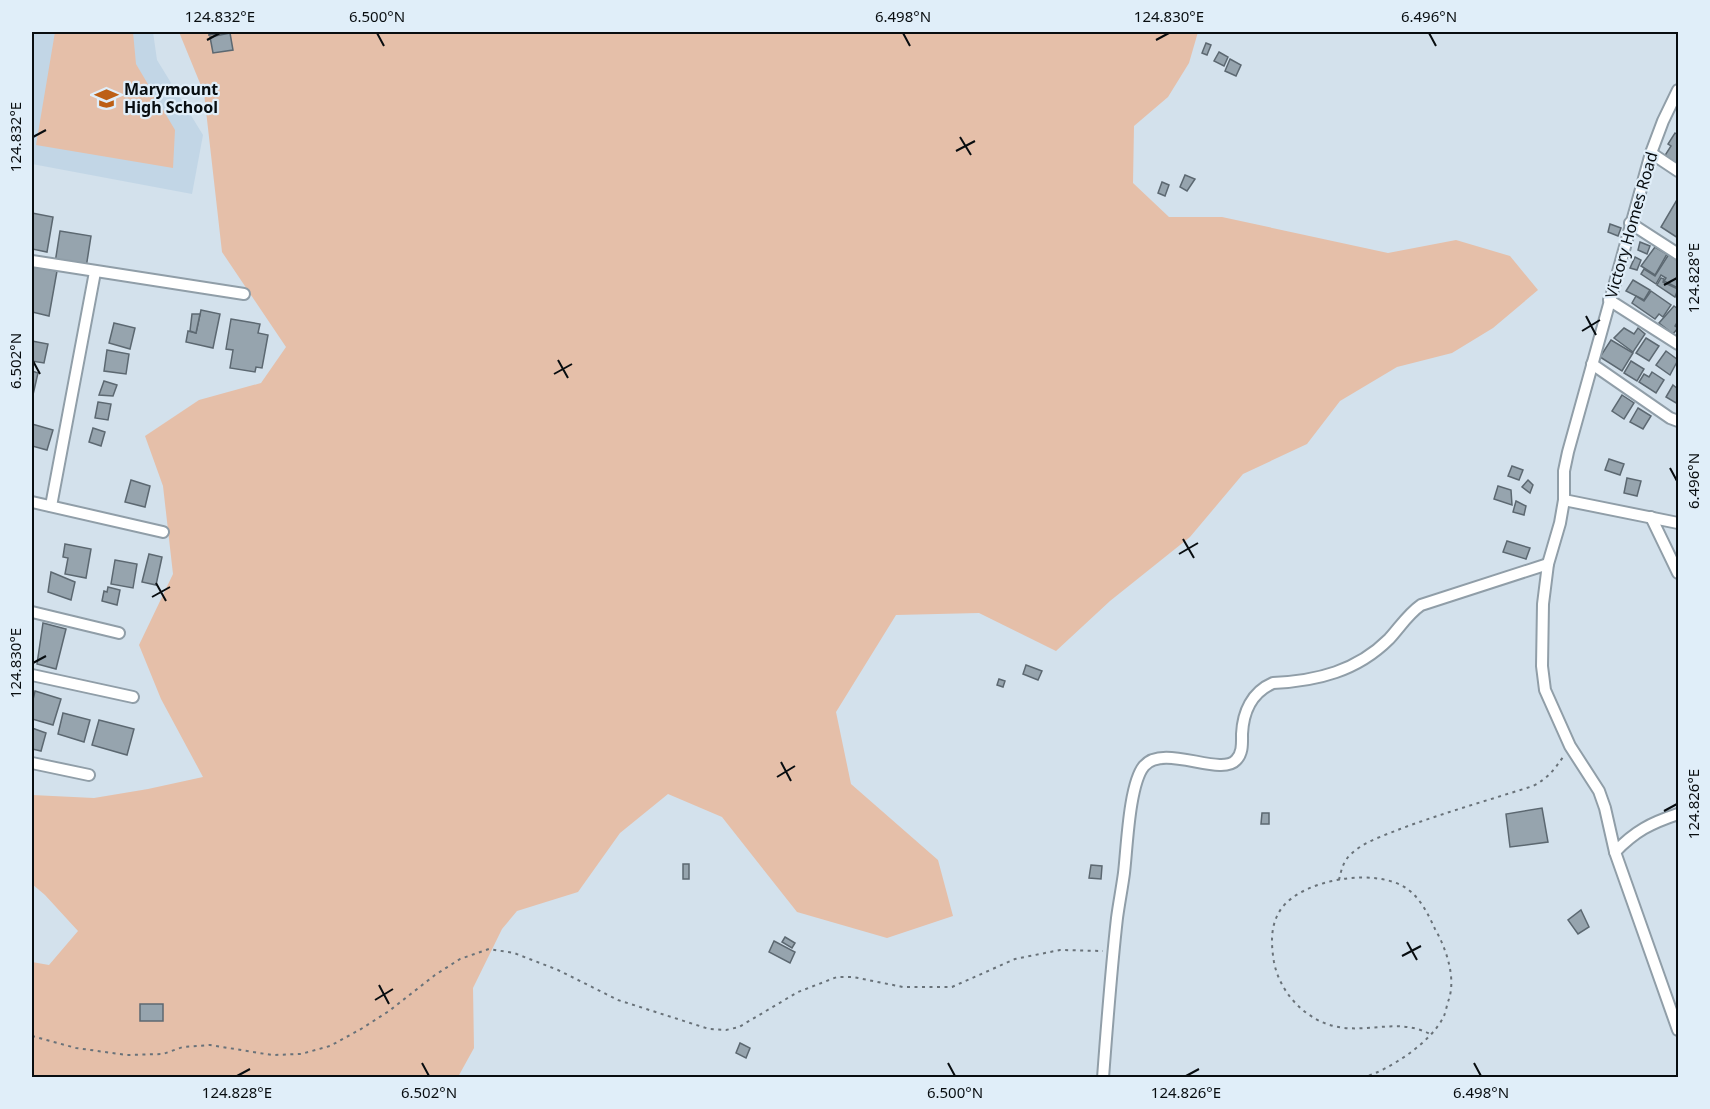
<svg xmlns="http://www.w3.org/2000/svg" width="1710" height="1109" font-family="'Noto Sans',sans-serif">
<rect width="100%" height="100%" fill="#d3e1ec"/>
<path fill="#c2d6e6" d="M 32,32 L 153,32 L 157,60 L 203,135 L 192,194 L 32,164 Z"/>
<g fill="#e5bfa9">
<path d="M 55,32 L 133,32 L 136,64 L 175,130 L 173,168 L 36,145 Z"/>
<path d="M 179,32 L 1198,32 L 1189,63 L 1168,97 L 1134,126 L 1133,183 L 1169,217 L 1222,217 L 1388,253 L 1456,240 L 1510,256 L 1538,290 L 1493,328 L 1452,353 L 1397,367 L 1340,401 L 1307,444 L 1243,474 L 1190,537 L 1110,601 L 1056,651 L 979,613 L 896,615 L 836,712 L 851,784 L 938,860 L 953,916 L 887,938 L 797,912 L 722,817 L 668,794 L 620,833 L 578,892 L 517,911 L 502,929 L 473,988 L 474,1048 L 458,1077 L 32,1077 L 32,962 L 49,965 L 78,931 L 45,895 L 32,884 L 32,795 L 94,798 L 148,789 L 203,777 L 161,699 L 139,645 L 173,574 L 163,486 L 145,436 L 199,400 L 261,383 L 286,347 L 222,252 L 204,93 Z"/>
</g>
<g fill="#96a4ae" stroke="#5c6871" stroke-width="1.5">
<path d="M 209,32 L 228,32 L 209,35 Z"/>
<path d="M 230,33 L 233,50 L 213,53 L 210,37 Z"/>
<path d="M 1206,43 L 1211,45 L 1207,55 L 1202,53 Z"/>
<path d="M 1219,52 L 1228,57 L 1224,66 L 1214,61 Z"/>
<path d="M 1230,59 L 1241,65 L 1236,76 L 1225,71 Z"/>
<path d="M 1675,133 L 1678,135 L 1678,166 L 1664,157 L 1671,146 L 1668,144 Z"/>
<path d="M 1185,175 L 1195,179 L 1187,191 L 1180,187 Z"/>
<path d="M 1162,182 L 1169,185 L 1165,196 L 1158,193 Z"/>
<path d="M 1678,198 L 1678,238 L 1661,227 Z"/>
<path d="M 32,213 L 53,217 L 47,252 L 32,249 Z"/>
<path d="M 1610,224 L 1621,228 L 1618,236 L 1608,232 Z"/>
<path d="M 60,231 L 91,236 L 86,268 L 55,263 Z"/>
<path d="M 1640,242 L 1650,246 L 1647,254 L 1638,250 Z"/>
<path d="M 1655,247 L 1667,254 L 1655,275 L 1641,266 Z"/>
<path d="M 1669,254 L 1678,261 L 1678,288 L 1664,281 L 1666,278 L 1661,275 L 1656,284 L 1641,274 L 1644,269 L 1655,276 Z"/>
<path d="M 1635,257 L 1641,260 L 1637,270 L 1630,268 Z"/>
<path d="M 32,266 L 57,271 L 49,316 L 32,312 Z"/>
<path d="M 1661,278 L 1664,279 L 1663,282 L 1678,289 L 1675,297 L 1657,285 Z"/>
<path d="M 1633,280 L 1650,290 L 1644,300 L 1626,291 Z"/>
<path d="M 1651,291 L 1671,305 L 1663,317 L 1659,314 L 1655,319 L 1632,303 L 1636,296 L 1644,301 Z"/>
<path d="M 1674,306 L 1678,309 L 1678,321 L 1675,326 L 1678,328 L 1673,334 L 1659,323 Z"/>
<path d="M 201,310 L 220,314 L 213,348 L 186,342 L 188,331 L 196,333 Z"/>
<path d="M 192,314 L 200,314 L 196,333 L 190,331 Z"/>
<path d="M 231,319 L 260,324 L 258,333 L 268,335 L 262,368 L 256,367 L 255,372 L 230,368 L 233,350 L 226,349 Z"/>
<path d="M 114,323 L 135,328 L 130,349 L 109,343 Z"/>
<path d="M 1624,328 L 1634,334 L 1638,328 L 1645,334 L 1633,352 L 1614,338 Z"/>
<path d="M 1646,338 L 1659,346 L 1649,361 L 1636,353 Z"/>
<path d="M 1611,340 L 1633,353 L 1622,371 L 1600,357 Z"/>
<path d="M 32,341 L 48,344 L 44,363 L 32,361 Z"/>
<path d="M 107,350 L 129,354 L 126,374 L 104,371 Z"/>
<path d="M 1666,351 L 1678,360 L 1670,375 L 1656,365 Z"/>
<path d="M 1631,361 L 1644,369 L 1637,381 L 1624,373 Z"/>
<path d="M 32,371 L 38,373 L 32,399 Z"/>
<path d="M 1652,372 L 1664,380 L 1656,393 L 1639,382 L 1644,374 L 1649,377 Z"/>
<path d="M 104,381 L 117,385 L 113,396 L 99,395 Z"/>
<path d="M 1673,385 L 1678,389 L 1678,399 L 1676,403 L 1666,397 Z"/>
<path d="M 1622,395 L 1634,403 L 1624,419 L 1612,411 Z"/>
<path d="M 98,402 L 111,404 L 108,420 L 95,418 Z"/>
<path d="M 1638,408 L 1651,416 L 1643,429 L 1630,422 Z"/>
<path d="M 32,424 L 53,430 L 47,450 L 32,446 Z"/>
<path d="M 93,428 L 105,432 L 101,446 L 89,442 Z"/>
<path d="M 1609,459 L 1624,464 L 1620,475 L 1605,470 Z"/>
<path d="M 1512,466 L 1523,470 L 1519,480 L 1508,476 Z"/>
<path d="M 1627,478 L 1641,481 L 1637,496 L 1624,493 Z"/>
<path d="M 131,480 L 150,486 L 145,507 L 125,502 Z"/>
<path d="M 1528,480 L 1533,485 L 1530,493 L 1522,487 Z"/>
<path d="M 1498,486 L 1511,490 L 1512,505 L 1494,499 Z"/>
<path d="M 1516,501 L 1526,506 L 1524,515 L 1513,512 Z"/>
<path d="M 1507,541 L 1530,548 L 1526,559 L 1503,552 Z"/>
<path d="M 65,544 L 91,549 L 86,578 L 65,574 L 68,558 L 63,557 Z"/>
<path d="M 149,554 L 162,557 L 156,585 L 142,582 Z"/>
<path d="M 115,560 L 137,564 L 133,588 L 111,584 Z"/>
<path d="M 51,572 L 75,582 L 71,600 L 48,592 Z"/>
<path d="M 108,587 L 120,590 L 117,605 L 102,601 L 104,591 L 107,592 Z"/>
<path d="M 43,623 L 66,629 L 56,669 L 37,664 Z"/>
<path d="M 1026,665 L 1042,671 L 1038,680 L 1023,674 Z"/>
<path d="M 999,679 L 1005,681 L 1003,687 L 997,685 Z"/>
<path d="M 35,691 L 61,699 L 53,725 L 32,719 L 32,704 Z"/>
<path d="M 63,713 L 90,720 L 84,742 L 58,734 Z"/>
<path d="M 99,720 L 134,729 L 127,755 L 92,745 Z"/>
<path d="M 32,728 L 46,733 L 41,751 L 32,749 Z"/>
<path d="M 1542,808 L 1548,842 L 1510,847 L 1506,814 Z"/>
<path d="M 1262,813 L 1269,813 L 1269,824 L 1261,824 Z"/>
<rect x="683" y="864" width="6" height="15"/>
<path d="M 1091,865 L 1102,866 L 1101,879 L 1089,878 Z"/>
<path d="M 1581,910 L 1589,927 L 1578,934 L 1568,920 Z"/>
<path d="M 785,937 L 795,943 L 792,948 L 782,942 Z"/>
<path d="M 774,941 L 795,952 L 790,963 L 769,952 Z"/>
<rect x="140" y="1004" width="23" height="17"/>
<path d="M 740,1043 L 750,1048 L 746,1058 L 736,1053 Z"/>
</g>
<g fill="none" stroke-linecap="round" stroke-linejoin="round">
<defs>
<g id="minor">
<path d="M 1678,90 L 1663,121 L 1651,153 L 1568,452 L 1564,471 L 1564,500 L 1560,523 L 1548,564 L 1543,604 L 1542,666 L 1545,690 L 1570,746 L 1599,791 L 1605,808 L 1615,852 L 1678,1030"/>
<path d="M 1651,153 L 1678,171"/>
<path d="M 1630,223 L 1678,254"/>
<path d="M 32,261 L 244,294"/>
<path d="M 1609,300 L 1678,344"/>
<path d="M 1592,364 L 1670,418 L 1678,421"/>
<path d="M 1564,500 L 1678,523"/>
<path d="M 32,502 L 163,532"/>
<path d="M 51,506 L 95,272"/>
<path d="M 1651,517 L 1678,573"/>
<path d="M 32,612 L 119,633"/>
<path d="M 32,675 L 133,697"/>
<path d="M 32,763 L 89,775"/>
<path d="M 1615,852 C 1635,831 1651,823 1678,814"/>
<path d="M 1103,1078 C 1107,1024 1111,971 1117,918 C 1119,903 1122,888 1124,873 C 1127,848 1129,784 1144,766 C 1163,743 1221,777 1236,760 C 1243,753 1242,743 1242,734 C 1243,712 1252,692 1273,683 C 1317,681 1357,671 1389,639 C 1400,627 1408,614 1421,605 L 1548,564"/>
</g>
</defs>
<use href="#minor" stroke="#909ea8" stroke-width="14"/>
<g stroke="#697279" stroke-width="2" stroke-dasharray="3 4.5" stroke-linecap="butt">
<path d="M 1339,880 C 1341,871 1343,862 1350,855 C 1363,842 1383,836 1400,829 C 1443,813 1489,800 1533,786 C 1547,779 1554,770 1563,757"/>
<path d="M 32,1036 L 76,1048 L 127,1055 L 163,1054 L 183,1047 L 210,1045 L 272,1055 L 301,1054 L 330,1046 L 361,1029 L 389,1011 L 435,975 L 460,959 L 489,949 L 514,953 L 558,970 L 618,1000 L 709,1029 L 726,1030 L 739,1027 L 798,992 L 837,977 L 853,977 L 903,987 L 952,987 L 1015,959 L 1060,950 L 1103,951"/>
<path d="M 1362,1078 C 1389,1070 1431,1043 1444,1016 C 1446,1011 1447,1004 1449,999 C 1456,977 1446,948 1435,929 C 1429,916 1422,901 1410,891 C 1381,866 1303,878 1281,909 C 1270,925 1271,944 1274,962 C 1278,983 1291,1002 1308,1014 C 1351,1045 1390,1013 1430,1034"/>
</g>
<use href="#minor" stroke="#fff" stroke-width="10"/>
</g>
<path fill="none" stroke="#080d10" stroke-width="2" d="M 377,33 L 384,46M 903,33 L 910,46M 1429,33 L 1436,46M 207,40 L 220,33M 1156,40 L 1169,33M 33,137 L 46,130M 960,137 L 971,155M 956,151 L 975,141M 1664,285 L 1677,278M 1586,316 L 1596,335M 1582,331 L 1600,320M 558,360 L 568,378M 33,361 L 40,374M 554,374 L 572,364M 1670,468 L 1677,481M 1183,539 L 1194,558M 1179,554 L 1198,543M 156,583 L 166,601M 152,597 L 170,587M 33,663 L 46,656M 781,762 L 791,781M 777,777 L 795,766M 1664,811 L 1677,804M 1407,942 L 1417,960M 1402,956 L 1421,946M 379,985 L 389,1004M 375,1000 L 393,989M 422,1063 L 429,1076M 948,1063 L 955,1076M 1474,1063 L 1481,1076M 237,1076 L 250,1069M 1186,1076 L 1199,1069"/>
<defs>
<symbol id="school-bare" viewBox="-9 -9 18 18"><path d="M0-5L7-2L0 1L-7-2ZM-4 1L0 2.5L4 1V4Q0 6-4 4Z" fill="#bd5f15" stroke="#e0eef9" stroke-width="2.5" paint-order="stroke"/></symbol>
</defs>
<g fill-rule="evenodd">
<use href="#school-bare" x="90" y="82" width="33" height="33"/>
</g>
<g text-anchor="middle" stroke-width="4.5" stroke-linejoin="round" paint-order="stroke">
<g font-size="16" font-weight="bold" fill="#080d10" stroke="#e0eef9" text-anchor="start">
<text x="124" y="95">Marymount<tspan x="124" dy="18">High School</tspan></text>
</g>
<g font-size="16" fill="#080d10" stroke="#e0eef9">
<text transform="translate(1631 225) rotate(-74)" y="6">Victory Homes Road</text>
</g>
</g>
<rect width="1710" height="1109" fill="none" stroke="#e0eef9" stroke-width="66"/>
<rect x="33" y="33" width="1644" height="1043" fill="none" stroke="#080d10" stroke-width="2"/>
<g font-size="15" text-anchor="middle" fill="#080d10">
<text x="220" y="22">124.832°E</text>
<text x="377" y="22">6.500°N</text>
<text x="903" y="22">6.498°N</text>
<text x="1169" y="22">124.830°E</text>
<text x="1429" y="22">6.496°N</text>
<text transform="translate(16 137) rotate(-90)" y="5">124.832°E</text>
<text transform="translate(1694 278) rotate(-90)" y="5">124.828°E</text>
<text transform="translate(16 361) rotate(-90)" y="5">6.502°N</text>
<text transform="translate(1694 481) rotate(-90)" y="5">6.496°N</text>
<text transform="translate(16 663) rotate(-90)" y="5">124.830°E</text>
<text transform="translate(1694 804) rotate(-90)" y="5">124.826°E</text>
<text x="237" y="1098">124.828°E</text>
<text x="429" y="1098">6.502°N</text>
<text x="955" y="1098">6.500°N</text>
<text x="1186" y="1098">124.826°E</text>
<text x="1481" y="1098">6.498°N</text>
</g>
</svg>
